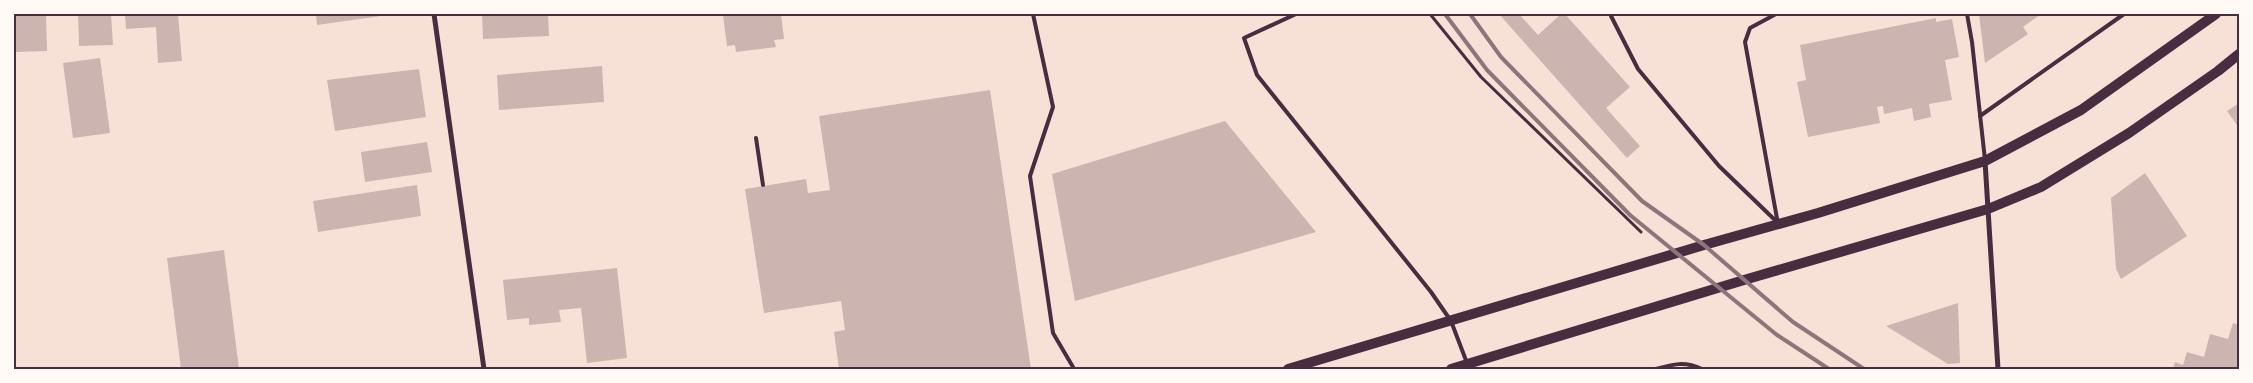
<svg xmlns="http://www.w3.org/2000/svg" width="2253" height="383" font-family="'Space Grotesk',sans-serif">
<rect width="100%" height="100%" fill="#f7e1d7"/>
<g fill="#ccb4b1">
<path d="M 15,14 L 46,14 L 47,51 L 16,52 Z"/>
<path d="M 78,14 L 111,14 L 113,45 L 79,46 Z"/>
<path d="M 125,14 L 178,14 L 182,61 L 158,63 L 156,27 L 126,29 Z"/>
<path d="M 316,14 L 388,14 L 388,15 L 317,25 Z"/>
<path d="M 482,14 L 548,14 L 549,36 L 483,39 Z"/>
<path d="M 736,14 L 781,14 L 784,39 L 774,40 L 776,47 L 736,52 L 735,45 L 727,46 L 723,15 Z"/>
<path d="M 1499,14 L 1519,14 L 1538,35 L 1561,14 L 1565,14 L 1630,87 L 1606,108 L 1640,146 L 1627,158 Z"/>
<path d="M 1979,14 L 2041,14 L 2023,27 L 2028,34 L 1985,63 Z"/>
<path d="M 1936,18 L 1936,22 L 1952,19 L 1959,57 L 1945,60 L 1952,100 L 1929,104 L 1931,117 L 1914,121 L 1912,108 L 1884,114 L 1883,106 L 1877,107 L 1880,123 L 1808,137 L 1797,82 L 1806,80 L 1800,45 Z"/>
<path d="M 100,58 L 110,133 L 73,138 L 63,63 Z"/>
<path d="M 602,66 L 604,102 L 499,110 L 497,75 Z"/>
<path d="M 419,69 L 426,117 L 335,131 L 327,80 Z"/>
<path d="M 990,90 L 1031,369 L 839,369 L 834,332 L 845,330 L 841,301 L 764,313 L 745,189 L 806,179 L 808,193 L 830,190 L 819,116 Z"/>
<path d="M 2239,103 L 2239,128 L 2227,111 Z"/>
<path d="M 1225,121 L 1316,232 L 1075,301 L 1052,174 Z"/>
<path d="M 427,142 L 432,172 L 365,182 L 361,152 Z"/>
<path d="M 2145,173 L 2187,236 L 2121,279 L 2116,269 L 2111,198 Z"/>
<path d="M 417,185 L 421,216 L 318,232 L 313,201 Z"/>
<path d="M 224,250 L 239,369 L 181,369 L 167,258 Z"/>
<path d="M 617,268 L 627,358 L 587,363 L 581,308 L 559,310 L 561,322 L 529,325 L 529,318 L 507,320 L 503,280 Z"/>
<path d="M 1958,303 L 1960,363 L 1948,364 L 1886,326 Z"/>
<path d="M 2233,323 L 2239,325 L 2239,369 L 2173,369 L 2175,362 L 2183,365 L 2187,352 L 2204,357 L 2210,334 L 2228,339 Z"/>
</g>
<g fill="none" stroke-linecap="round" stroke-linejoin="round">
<path stroke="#4a2c40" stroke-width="3" d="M 1430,14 L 1481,77 L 1641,232"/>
<g stroke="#4a2c40" stroke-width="4">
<path d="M 1033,14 L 1053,107 L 1030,176 L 1053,333 L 1073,367"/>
<path d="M 1296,14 L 1244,38 L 1257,75 L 1431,292 L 1451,321 L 1467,363"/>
<path d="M 1776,14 L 1750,28 L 1745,42 L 1778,224"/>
<path d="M 1967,14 L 1972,42 L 1985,160"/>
<path d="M 1611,16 L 1638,69 L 1719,166 L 1777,222"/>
<path d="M 1980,116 L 2124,14"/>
<path d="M 756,138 L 763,185"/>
<path d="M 1656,369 C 1673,364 1685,361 1702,369"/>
</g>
<g stroke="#4a2c40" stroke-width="5">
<path d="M 434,14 L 484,369"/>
<path d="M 1985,161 L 1998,369"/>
</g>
<g stroke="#4a2c40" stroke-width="10">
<path d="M 1288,369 L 1704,245 L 1818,213 L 1985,161 L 2081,110 L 2216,14"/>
<path d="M 1451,369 L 1744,280 L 1988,209 L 2041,187 L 2129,133 L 2218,71 L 2239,54"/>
</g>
<g stroke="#8f747c" stroke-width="4">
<path d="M 1445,14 L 1487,70 L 1630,215 L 1777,335 L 1829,369"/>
<path d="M 1470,14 L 1501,57 L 1642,201 L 1704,245 L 1793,322 L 1864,369"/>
</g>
</g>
<rect width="2253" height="383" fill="none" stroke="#fffaf5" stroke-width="30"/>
<rect x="15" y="15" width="2223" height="353" fill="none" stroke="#4a2c40" stroke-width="2"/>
</svg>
